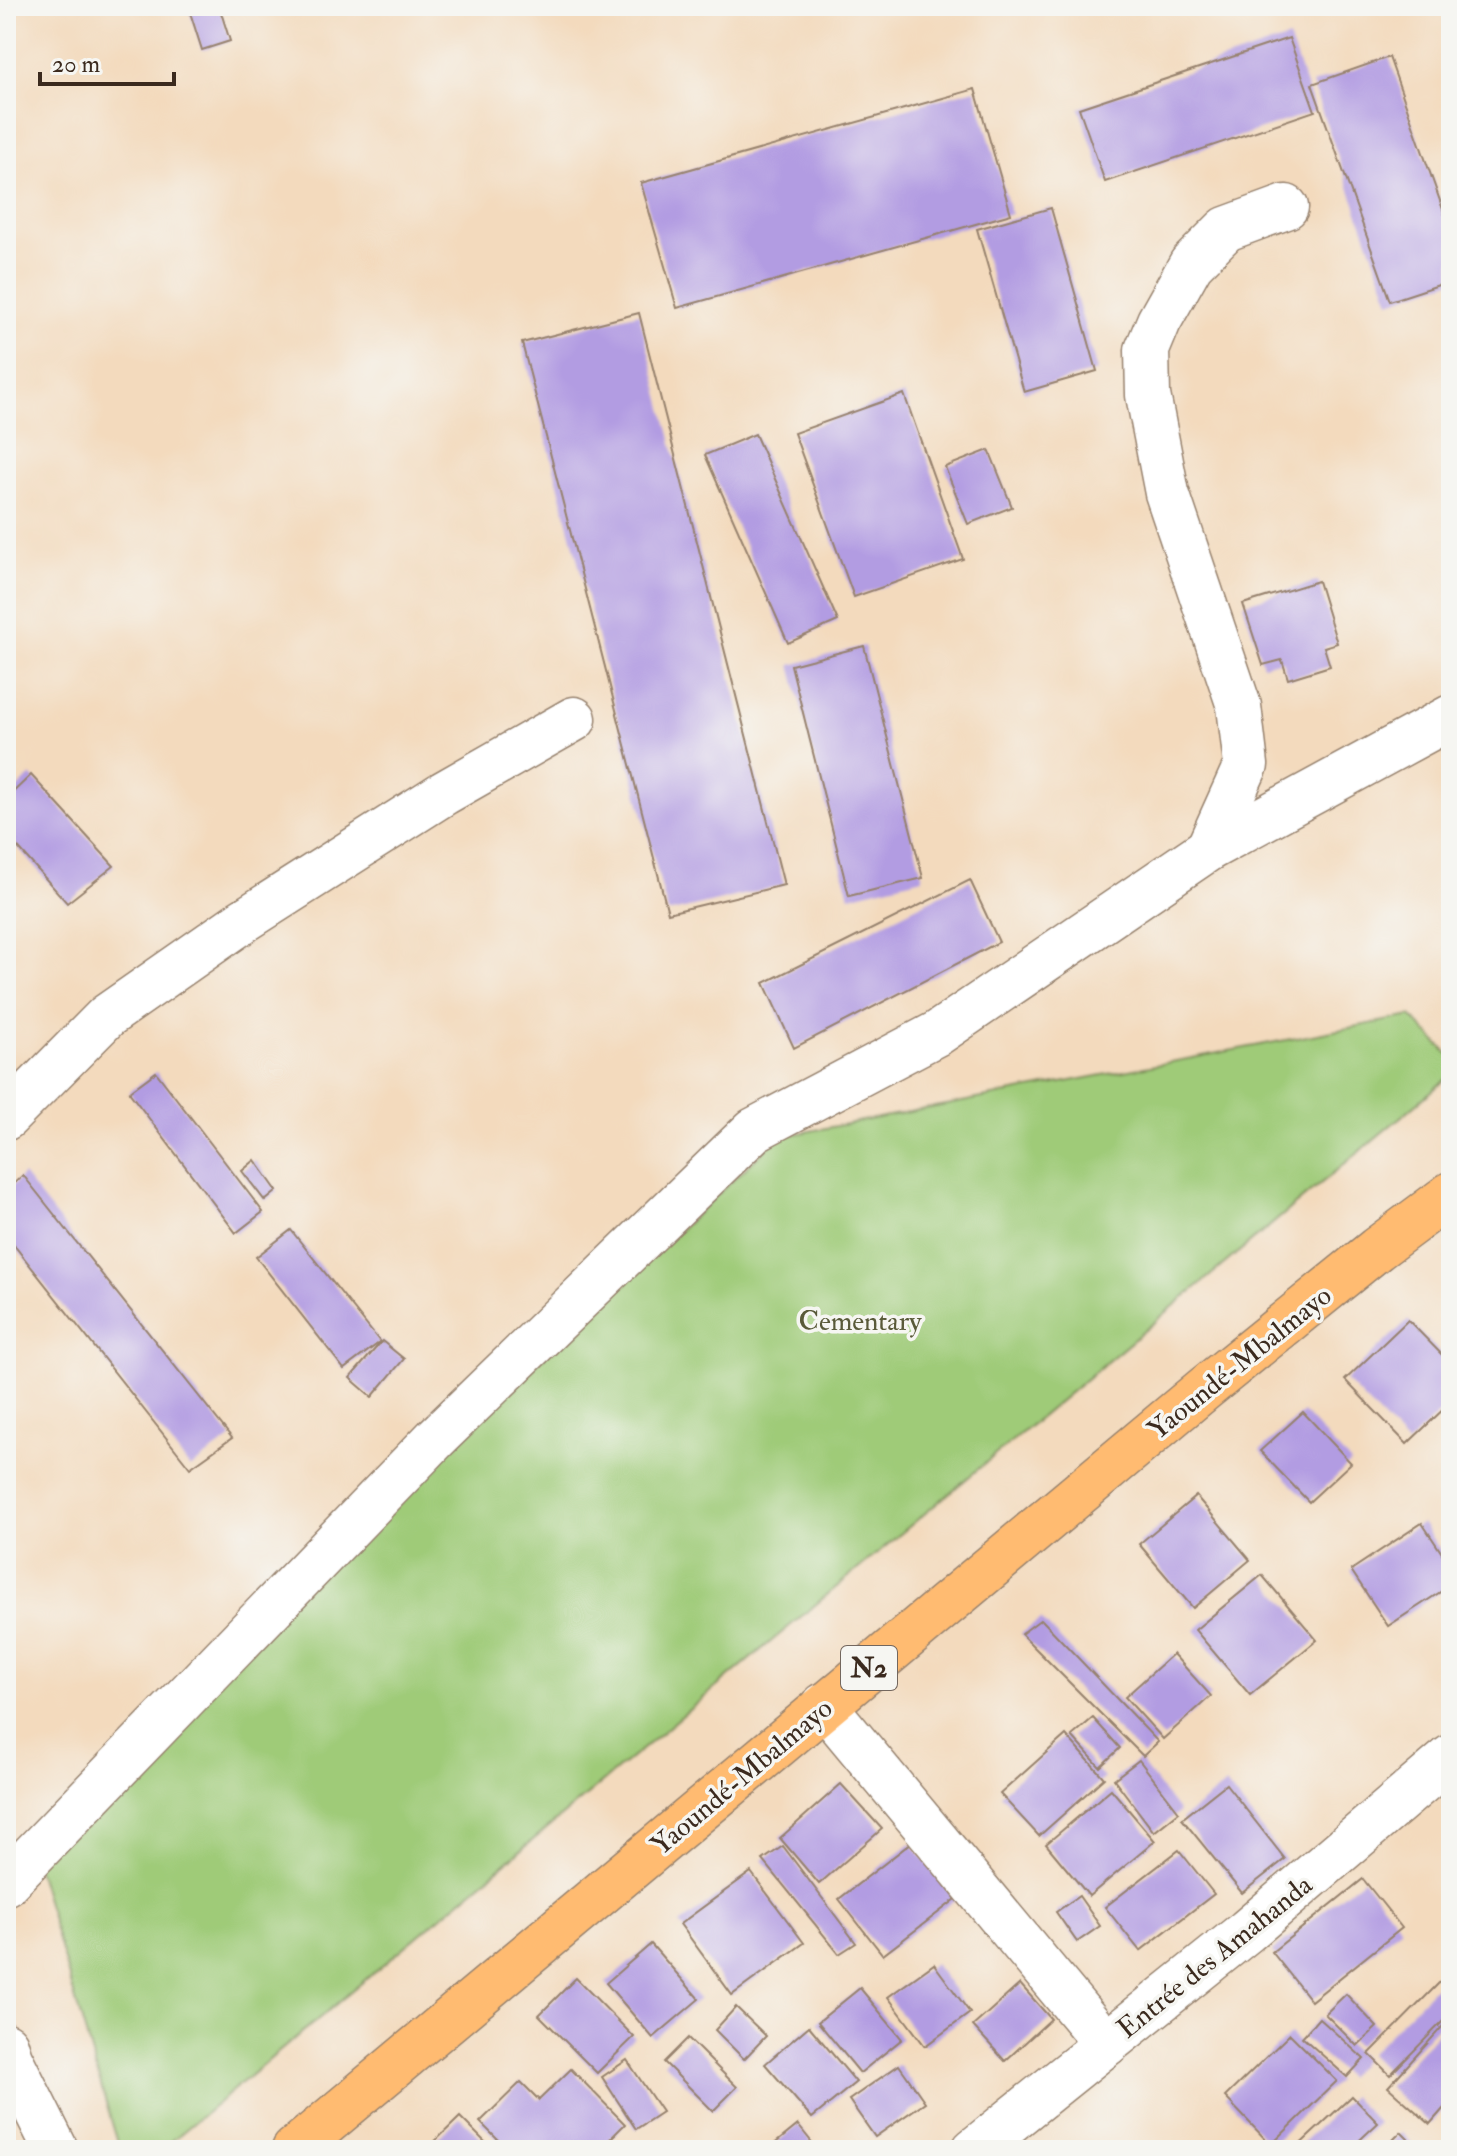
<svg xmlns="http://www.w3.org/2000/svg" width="1457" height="2156" font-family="'IM FELL Double Pica',serif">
<rect width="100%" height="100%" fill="#f6f6f2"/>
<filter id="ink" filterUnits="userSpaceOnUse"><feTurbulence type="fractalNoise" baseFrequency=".0125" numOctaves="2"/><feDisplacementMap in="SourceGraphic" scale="16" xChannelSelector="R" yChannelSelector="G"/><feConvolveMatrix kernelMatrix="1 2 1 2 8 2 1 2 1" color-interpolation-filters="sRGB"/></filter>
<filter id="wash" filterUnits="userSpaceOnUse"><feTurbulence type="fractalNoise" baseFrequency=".006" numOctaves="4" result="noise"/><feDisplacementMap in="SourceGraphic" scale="32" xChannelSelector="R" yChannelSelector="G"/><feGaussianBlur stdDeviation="1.8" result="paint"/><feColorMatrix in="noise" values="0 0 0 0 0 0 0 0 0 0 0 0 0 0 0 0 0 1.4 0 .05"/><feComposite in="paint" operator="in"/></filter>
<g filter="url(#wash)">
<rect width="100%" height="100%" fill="#f3dabd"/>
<path fill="#9fcb78" stroke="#6d7a4b" stroke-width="2" d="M 1411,1016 L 1451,1057 L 1451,1075 L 161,2150 L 120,2150 L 28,1839 L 779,1137 Z"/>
<g id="blocks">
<g fill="#b29ce2">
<path d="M 188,6 L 219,6 L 230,41 L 202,50 Z"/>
<path d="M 1289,38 L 1315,111 L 1105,182 L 1079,108 Z"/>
<path d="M 1389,57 L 1451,232 L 1451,281 L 1390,301 L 1312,84 Z"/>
<path d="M 975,89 L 1011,214 L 677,308 L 641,183 Z"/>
<path d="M 1051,208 L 1097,371 L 1024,392 L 977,229 Z"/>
<path d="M 639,313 L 784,885 L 668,913 L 522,343 Z"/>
<path d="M 904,394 L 963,559 L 854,597 L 794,433 Z"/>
<path d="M 755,434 L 838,621 L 788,643 L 705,455 Z"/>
<path d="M 989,450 L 1012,507 L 968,524 L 945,467 Z"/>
<path d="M 1318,581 L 1337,643 L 1324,647 L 1330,666 L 1288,679 L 1282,660 L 1263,665 L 1243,604 Z"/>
<path d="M 864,646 L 923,878 L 849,896 L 791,665 Z"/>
<path d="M 31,775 L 114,866 L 67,903 L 6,834 L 6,799 Z"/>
<path d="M 970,880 L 999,942 L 794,1048 L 764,983 Z"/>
<path d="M 156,1072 L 263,1212 L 236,1233 L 129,1092 Z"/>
<path d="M 255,1160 L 277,1191 L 265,1201 L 242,1171 Z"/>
<path d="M 23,1175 L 232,1438 L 190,1468 L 6,1235 L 6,1191 Z"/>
<path d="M 291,1230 L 380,1342 L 344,1369 L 256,1257 Z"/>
<path d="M 1408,1320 L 1451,1364 L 1451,1402 L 1407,1444 L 1345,1380 Z"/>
<path d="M 382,1341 L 404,1359 L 372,1397 L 350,1378 Z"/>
<path d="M 1303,1412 L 1351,1463 L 1309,1502 L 1260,1451 Z"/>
<path d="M 1196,1496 L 1250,1560 L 1193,1608 L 1139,1544 Z"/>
<path d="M 1422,1523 L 1451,1567 L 1451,1585 L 1388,1626 L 1351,1570 Z"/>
<path d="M 1262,1575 L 1317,1640 L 1250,1695 L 1195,1630 Z"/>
<path d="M 1041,1619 L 1158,1742 L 1143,1756 L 1021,1634 Z"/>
<path d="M 1173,1654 L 1211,1696 L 1163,1739 L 1125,1697 Z"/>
<path d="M 1093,1718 L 1120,1748 L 1100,1767 L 1072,1736 Z"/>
<path d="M 1066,1735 L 1104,1778 L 1039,1836 L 1000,1794 Z"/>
<path d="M 1139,1760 L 1179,1812 L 1154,1832 L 1114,1779 Z"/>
<path d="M 841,1784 L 882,1829 L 819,1884 L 780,1838 Z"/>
<path d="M 1226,1784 L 1285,1859 L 1242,1893 L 1182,1819 Z"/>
<path d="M 1111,1789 L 1155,1841 L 1089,1896 L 1046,1844 Z"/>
<path d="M 911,1843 L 956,1899 L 883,1955 L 839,1899 Z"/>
<path d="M 783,1846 L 856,1943 L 839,1954 L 763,1860 Z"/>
<path d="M 1179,1850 L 1214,1894 L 1140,1951 L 1105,1907 Z"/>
<path d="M 751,1872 L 804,1943 L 732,1995 L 680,1924 Z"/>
<path d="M 1363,1879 L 1402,1928 L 1311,2001 L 1272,1952 Z"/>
<path d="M 1079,1896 L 1100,1926 L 1077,1942 L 1056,1912 Z"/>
<path d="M 651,1944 L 699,1999 L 653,2038 L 606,1983 Z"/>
<path d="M 934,1964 L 970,2013 L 925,2046 L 888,1997 Z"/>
<path d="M 576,1978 L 634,2037 L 597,2073 L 539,2015 Z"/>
<path d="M 1442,1980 L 1451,1989 L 1451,2013 L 1390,2075 L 1369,2054 Z"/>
<path d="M 1020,1984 L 1051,2019 L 1005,2061 L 973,2026 Z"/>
<path d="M 860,1988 L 902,2039 L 860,2073 L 818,2022 Z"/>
<path d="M 1346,1994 L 1377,2027 L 1357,2046 L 1325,2014 Z"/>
<path d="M 736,2007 L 766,2036 L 744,2059 L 715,2030 Z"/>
<path d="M 1451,2017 L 1451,2100 L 1430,2124 L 1388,2087 Z"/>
<path d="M 1319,2018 L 1364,2059 L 1347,2077 L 1302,2037 Z"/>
<path d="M 809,2026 L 856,2082 L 812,2118 L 765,2064 Z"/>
<path d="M 1290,2034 L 1337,2081 L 1271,2145 L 1225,2097 Z"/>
<path d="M 688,2038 L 737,2087 L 713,2111 L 664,2062 Z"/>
<path d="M 627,2060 L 662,2112 L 636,2129 L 602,2077 Z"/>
<path d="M 899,2065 L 925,2102 L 875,2137 L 849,2100 Z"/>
<path d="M 571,2069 L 625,2124 L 599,2150 L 508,2150 L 480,2122 L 521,2082 L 539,2100 Z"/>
<path d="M 1352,2096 L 1378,2123 L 1349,2150 L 1294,2150 Z"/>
<path d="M 460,2117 L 493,2150 L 426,2150 Z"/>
<path d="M 798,2125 L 818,2150 L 767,2150 Z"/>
<path d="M 1401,2132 L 1419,2150 L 1383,2150 Z"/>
</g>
</g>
</g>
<g filter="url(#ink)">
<use href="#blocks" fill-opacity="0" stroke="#97826e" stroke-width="2"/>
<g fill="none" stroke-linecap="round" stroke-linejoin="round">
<defs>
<g id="street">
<path d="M 1208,849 L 1246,765 L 1239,706 L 1167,493 L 1148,395 L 1147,350 L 1159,321 L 1191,264 L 1226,229 L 1286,207"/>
<path d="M 6,1118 L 107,1016 L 243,921 L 444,793 L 574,719"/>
<path d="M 824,1705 L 1106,2044"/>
<path d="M 6,1883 L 436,1438 L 754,1130 L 938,1033 L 1208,849 L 1451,717"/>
<path d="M 6,2045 L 10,2058 L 56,2150"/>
<path d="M 974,2150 L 1247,1931 L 1451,1757"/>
</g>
<path id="highway" d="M 294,2150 L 1204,1389 L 1377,1249 L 1451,1194"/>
</defs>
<use href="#street" stroke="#97826e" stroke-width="47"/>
<use href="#highway" stroke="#97826e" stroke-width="47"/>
<use href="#street" stroke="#fff" stroke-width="44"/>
<use href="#highway" stroke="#ffbb71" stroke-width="44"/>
</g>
</g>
<g text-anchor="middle" stroke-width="7" stroke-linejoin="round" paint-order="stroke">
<rect fill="#f6f6f2" stroke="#73675e" stroke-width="2" x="841" y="1646" width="56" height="44" rx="6"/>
<g font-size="26" font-weight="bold" fill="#3b2a1e">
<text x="869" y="1677">N2</text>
</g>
<g font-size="28" fill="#595a39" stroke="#f6f6f2">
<text x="860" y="1330">Cementary</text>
</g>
<g font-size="28" fill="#3b2a1e" stroke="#f6f6f2">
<text transform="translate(1239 1362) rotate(-39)" y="10">Yaoundé-Mbalmayo</text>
<text transform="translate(741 1776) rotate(-40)" y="10">Yaoundé-Mbalmayo</text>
<text transform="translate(1214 1956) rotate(-39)" y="10">Entrée des Amahanda</text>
</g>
</g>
<rect width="1457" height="2156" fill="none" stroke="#f6f6f2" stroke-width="32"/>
<path d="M40 72v12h134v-12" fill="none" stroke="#3b2a1e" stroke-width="4"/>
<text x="52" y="72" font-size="24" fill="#3b2a1e" stroke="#f6f6f2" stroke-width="6" paint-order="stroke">20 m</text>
</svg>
